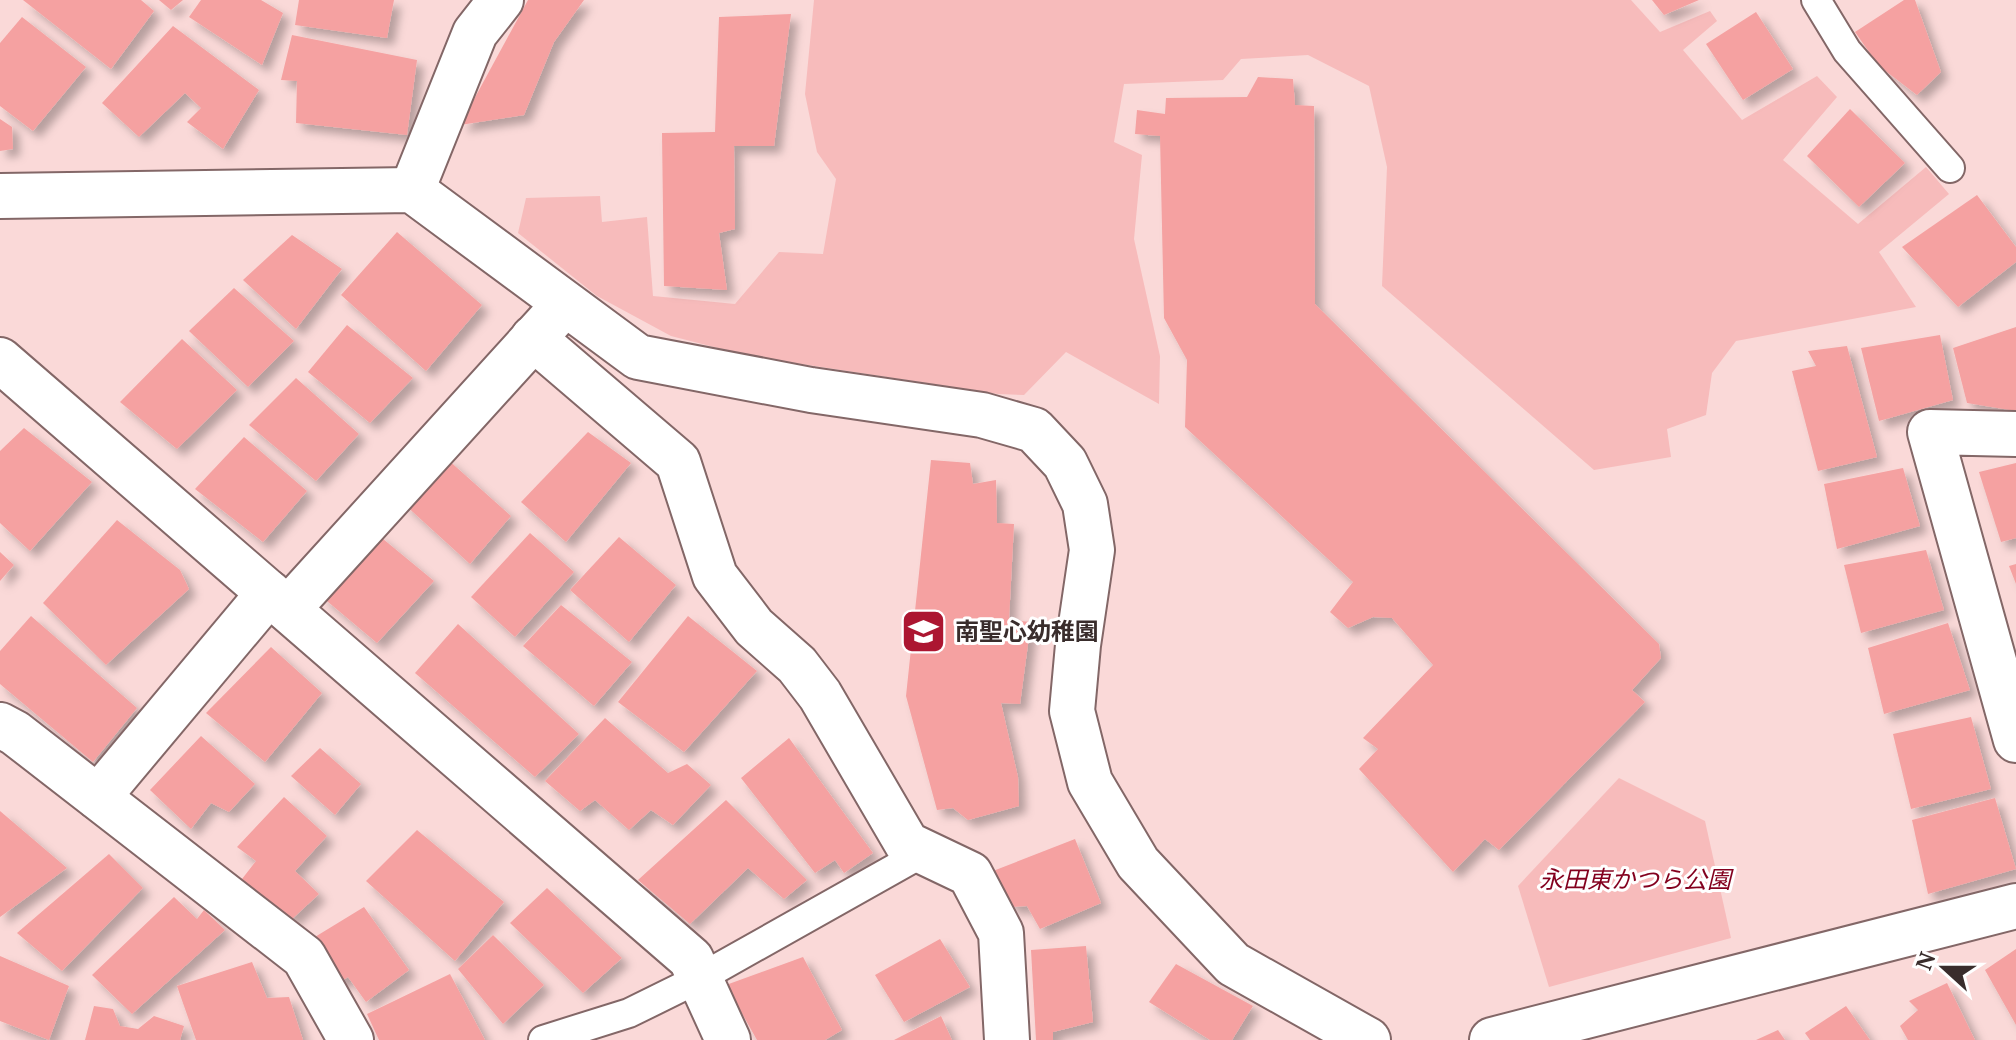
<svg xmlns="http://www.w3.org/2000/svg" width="2016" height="1040" font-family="'PT Serif','Noto Sans JP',serif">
<defs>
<filter id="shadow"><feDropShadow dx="7" dy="7" stdDeviation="4" flood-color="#0004"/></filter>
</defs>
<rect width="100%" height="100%" fill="#fad9d8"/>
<g fill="#f7bbbb">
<path d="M 814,0 L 1631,0 L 1660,32 L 1710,11 L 1717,21 L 1683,50 L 1742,120 L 1817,76 L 1837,97 L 1783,160 L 1858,224 L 1926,167 L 1949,194 L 1879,252 L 1916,307 L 1736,341 L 1712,373 L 1706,415 L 1667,429 L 1671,457 L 1594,470 L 1382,286 L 1387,167 L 1369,86 L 1308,55 L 1241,59 L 1223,80 L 1124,84 L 1114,142 L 1142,155 L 1134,239 L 1160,356 L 1159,404 L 1066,352 L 1024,395 L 998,394 L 749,356 L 671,336 L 597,296 L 518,233 L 526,198 L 600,196 L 602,222 L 647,217 L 653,296 L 735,304 L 779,252 L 823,254 L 836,179 L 817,152 L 805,94 Z"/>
<path d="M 1619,778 L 1705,821 L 1731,938 L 1549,987 L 1518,886 Z"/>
</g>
<g fill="#f5a1a1" filter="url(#shadow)">
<path d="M 23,0 L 141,0 L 154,11 L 111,69 Z"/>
<path d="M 159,0 L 183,0 L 171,10 Z"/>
<path d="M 201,0 L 261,0 L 283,13 L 262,65 L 189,17 Z"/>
<path d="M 299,0 L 394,0 L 387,38 L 295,25 Z"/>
<path d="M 528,0 L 584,0 L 554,42 L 524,115 L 460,125 Z"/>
<path d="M 1652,0 L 1699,0 L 1664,15 Z"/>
<path d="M 1904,0 L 1915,0 L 1941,72 L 1917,95 L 1879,66 L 1855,32 Z"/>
<path d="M 1756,12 L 1793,69 L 1743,100 L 1706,44 Z"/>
<path d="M 791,14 L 774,146 L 734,146 L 735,229 L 719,233 L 727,290 L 664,286 L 662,133 L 715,132 L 719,17 Z"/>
<path d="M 22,17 L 86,67 L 33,131 L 0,106 L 0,43 Z"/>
<path d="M 173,26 L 259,90 L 223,149 L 187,122 L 201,108 L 185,93 L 139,137 L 102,103 Z"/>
<path d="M 292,35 L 417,60 L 407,135 L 296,123 L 297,81 L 281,80 Z"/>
<path d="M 1258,77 L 1293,79 L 1295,105 L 1314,106 L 1315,304 L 1659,644 L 1661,658 L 1632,690 L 1645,702 L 1499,850 L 1485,839 L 1453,872 L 1359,769 L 1378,749 L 1363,738 L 1433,665 L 1392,618 L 1373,617 L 1348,628 L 1330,612 L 1353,582 L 1185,427 L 1187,360 L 1164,318 L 1160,136 L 1135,134 L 1137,110 L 1165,114 L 1166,98 L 1247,97 Z"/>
<path d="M 1850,109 L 1905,163 L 1859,207 L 1807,156 Z"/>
<path d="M 0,119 L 12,127 L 13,149 L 0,151 Z"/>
<path d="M 1977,195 L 2016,247 L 2016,262 L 1958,307 L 1902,247 Z"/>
<path d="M 397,232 L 482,305 L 426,371 L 341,295 Z"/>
<path d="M 292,235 L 342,269 L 296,329 L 243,280 Z"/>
<path d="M 234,288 L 294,341 L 248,387 L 189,331 Z"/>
<path d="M 347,325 L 413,378 L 370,423 L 308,372 Z"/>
<path d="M 2016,327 L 2016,411 L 1967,403 L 1953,348 Z"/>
<path d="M 1940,335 L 1953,400 L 1879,421 L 1861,348 Z"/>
<path d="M 182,339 L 237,390 L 177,449 L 120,402 Z"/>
<path d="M 1847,346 L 1877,457 L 1818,471 L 1792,371 L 1816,366 L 1808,351 Z"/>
<path d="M 296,378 L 359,434 L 316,481 L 249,425 Z"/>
<path d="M 24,428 L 92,482 L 30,551 L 0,523 L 0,451 Z"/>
<path d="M 588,432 L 631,463 L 566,542 L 521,502 Z"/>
<path d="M 244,437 L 307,491 L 263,542 L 195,489 Z"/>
<path d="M 446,458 L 511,516 L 470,564 L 403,503 Z"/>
<path d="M 931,460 L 970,463 L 973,484 L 996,480 L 997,523 L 1014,524 L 1009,620 L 1031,622 L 1020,704 L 1001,703 L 1018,777 L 1019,806 L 968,820 L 953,808 L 937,810 L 906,696 Z"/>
<path d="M 2016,463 L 2016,538 L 2001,542 L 1979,472 Z"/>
<path d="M 1903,468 L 1920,526 L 1837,549 L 1824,484 Z"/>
<path d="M 117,520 L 180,570 L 189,589 L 106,665 L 43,603 Z"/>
<path d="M 530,533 L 574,572 L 515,637 L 471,597 Z"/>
<path d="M 377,534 L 434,581 L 377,643 L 321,596 Z"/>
<path d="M 619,537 L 676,585 L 629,642 L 570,590 Z"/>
<path d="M 1926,550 L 1944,610 L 1861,633 L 1844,565 Z"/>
<path d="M 0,552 L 14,565 L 0,581 Z"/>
<path d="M 2016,564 L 2016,584 L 2009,566 Z"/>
<path d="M 561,605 L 632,662 L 594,706 L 523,646 Z"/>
<path d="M 31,616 L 137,708 L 93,762 L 0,684 L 0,651 Z"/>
<path d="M 688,616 L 757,671 L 684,752 L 618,702 Z"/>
<path d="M 1948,623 L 1970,690 L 1884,714 L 1868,648 Z"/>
<path d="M 458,624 L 579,734 L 535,777 L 415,673 Z"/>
<path d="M 271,647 L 322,693 L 265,762 L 206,713 Z"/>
<path d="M 1971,717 L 1991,789 L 1911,809 L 1893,734 Z"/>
<path d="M 605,718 L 668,773 L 687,764 L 711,785 L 673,825 L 651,810 L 629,830 L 595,800 L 580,811 L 545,781 Z"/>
<path d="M 201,736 L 255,784 L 229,812 L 211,803 L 191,829 L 150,790 Z"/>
<path d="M 789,738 L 873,853 L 844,873 L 835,860 L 815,873 L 741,778 Z"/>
<path d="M 320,748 L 361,784 L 335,815 L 291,776 Z"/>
<path d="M 284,797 L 327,836 L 295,871 L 319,894 L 291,920 L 242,879 L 256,861 L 237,847 Z"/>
<path d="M 1995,798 L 2016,869 L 1928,894 L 1912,820 Z"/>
<path d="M 726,800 L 807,880 L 784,899 L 748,868 L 690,924 L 638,880 Z"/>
<path d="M 0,811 L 67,868 L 0,917 Z"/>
<path d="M 417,830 L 504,902 L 455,961 L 366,881 Z"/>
<path d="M 1075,839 L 1101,903 L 1040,929 L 1027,906 L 1011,907 L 993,871 Z"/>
<path d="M 109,854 L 143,888 L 62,971 L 17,933 Z"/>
<path d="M 547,888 L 622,958 L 583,993 L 510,923 Z"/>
<path d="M 174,897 L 197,919 L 204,910 L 225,930 L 132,1014 L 92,975 Z"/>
<path d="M 364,907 L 409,970 L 366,1002 L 348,977 L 337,984 L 310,940 Z"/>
<path d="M 493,935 L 544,985 L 503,1024 L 458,969 Z"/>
<path d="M 940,939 L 970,987 L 904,1022 L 875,975 Z"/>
<path d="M 1086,946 L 1093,1022 L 1053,1032 L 1053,1040 L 1036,1040 L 1031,950 Z"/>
<path d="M 2016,949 L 2016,1025 L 1985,970 Z"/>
<path d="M 0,956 L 69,986 L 49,1040 L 0,1021 Z"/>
<path d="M 803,957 L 842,1030 L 825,1040 L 757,1040 L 726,985 Z"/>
<path d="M 252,962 L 267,998 L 289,997 L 303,1040 L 196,1040 L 177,986 Z"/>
<path d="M 1176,964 L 1253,1006 L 1232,1040 L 1210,1040 L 1149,1002 Z"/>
<path d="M 450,974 L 485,1040 L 379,1040 L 367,1014 Z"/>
<path d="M 1947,983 L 1975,1040 L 1908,1040 L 1900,1026 L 1918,1010 L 1909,1001 Z"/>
<path d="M 94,1006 L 113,1009 L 120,1026 L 138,1029 L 154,1016 L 184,1026 L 180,1040 L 85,1040 Z"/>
<path d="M 1846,1006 L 1870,1040 L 1810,1040 L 1805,1033 Z"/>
<path d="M 941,1016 L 952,1040 L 894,1040 Z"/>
<path d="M 1778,1030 L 1785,1040 L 1756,1040 Z"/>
</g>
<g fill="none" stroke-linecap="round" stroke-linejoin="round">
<defs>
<g id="service">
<path d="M 1816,0 L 1847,51 L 1950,168"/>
<path d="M 543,1040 L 629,1013 L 700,978 L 924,852"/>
</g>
<g id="minor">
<path d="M 412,190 L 475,33 L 501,0"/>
<path d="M 0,196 L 412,190 L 638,357 L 811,390 L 982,415 L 1034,430 L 1065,463 L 1085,504 L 1092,550 L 1078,645 L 1072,711 L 1090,782 L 1138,863 L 1233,964 L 1368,1040"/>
<path d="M 533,338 L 678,462 L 715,576 L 754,627 L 797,665 L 820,695 L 907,844 L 970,874 L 1001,933 L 1007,1040"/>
<path d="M 0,360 L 691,959 L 728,1040"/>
<path d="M 2016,434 L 1930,432 L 2016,740"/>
<path d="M 288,609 L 553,317"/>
<path d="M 0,725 L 15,733 L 304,957 L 351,1040"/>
<path d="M 98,797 L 269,593"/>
<path d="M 1492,1040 L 2016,906"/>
</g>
</defs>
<use href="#service" stroke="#836767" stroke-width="32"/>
<use href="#minor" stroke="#836767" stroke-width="48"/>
<use href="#service" stroke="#fff" stroke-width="28"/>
<use href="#minor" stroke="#fff" stroke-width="44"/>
</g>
<defs>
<symbol id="school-square" viewBox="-11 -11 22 22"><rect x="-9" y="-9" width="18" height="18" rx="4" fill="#ac1631" stroke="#fff"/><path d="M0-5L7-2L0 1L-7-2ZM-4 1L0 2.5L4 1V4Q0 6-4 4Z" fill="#fff"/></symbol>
</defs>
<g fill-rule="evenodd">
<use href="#school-square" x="898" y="606" width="51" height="51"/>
</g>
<g text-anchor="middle" stroke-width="6" stroke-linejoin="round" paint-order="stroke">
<g font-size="24" font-weight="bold" fill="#392d2c" stroke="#fff" text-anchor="start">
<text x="955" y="640">南聖心幼稚園</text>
</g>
<g font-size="24" font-style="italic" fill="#83001e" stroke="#fff">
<text x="1635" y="888">永田東かつら公園</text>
</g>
</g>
<g transform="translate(1944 968) rotate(291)" stroke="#ffffff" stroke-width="6" paint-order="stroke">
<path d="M0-6L14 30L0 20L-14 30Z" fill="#392d2c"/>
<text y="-12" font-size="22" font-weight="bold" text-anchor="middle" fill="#392d2c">N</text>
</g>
</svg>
